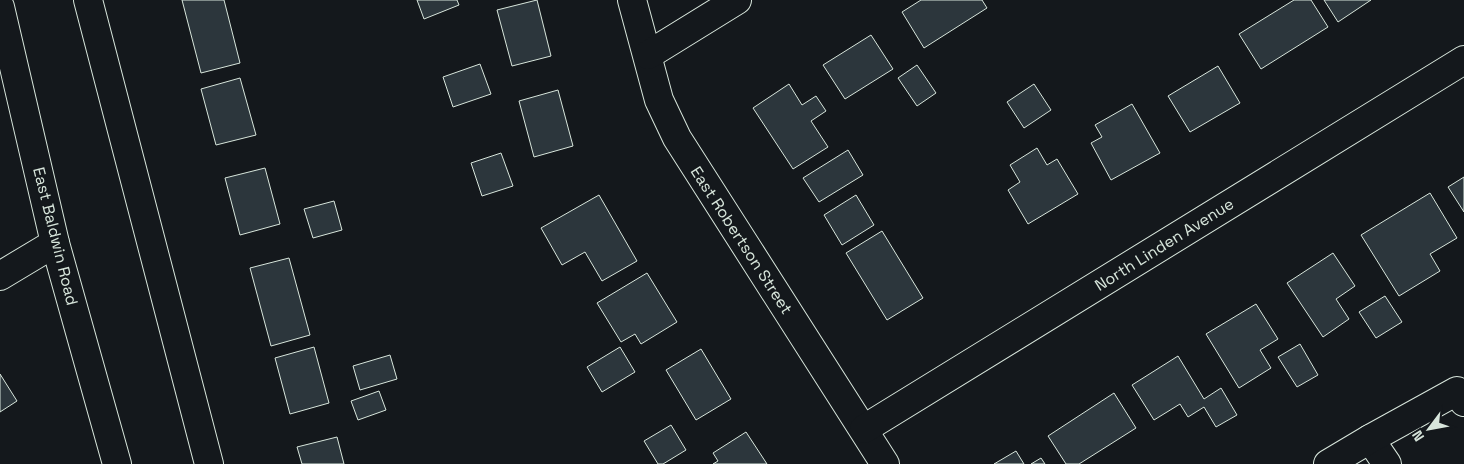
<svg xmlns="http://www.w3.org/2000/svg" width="1464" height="464" font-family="'Space Grotesk',sans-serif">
<rect width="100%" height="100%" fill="#14181c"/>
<g fill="#2c363c" stroke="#d8e6dc">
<path d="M 182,0 L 224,0 L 240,63 L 201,73 Z"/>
<path d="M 417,0 L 457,0 L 459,5 L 424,19 Z"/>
<path d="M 537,0 L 551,56 L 512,66 L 497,10 Z"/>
<path d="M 921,0 L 982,0 L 987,8 L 924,48 L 902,12 Z"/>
<path d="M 1294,0 L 1311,0 L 1328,27 L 1261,69 L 1239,34 Z"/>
<path d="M 1324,0 L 1371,0 L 1338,22 Z"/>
<path d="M 871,35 L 893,69 L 845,99 L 823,65 Z"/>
<path d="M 480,64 L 491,94 L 453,107 L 443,77 Z"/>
<path d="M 917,65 L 936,93 L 917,106 L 898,78 Z"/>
<path d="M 1218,66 L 1240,103 L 1190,132 L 1168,96 Z"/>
<path d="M 240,78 L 256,135 L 216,145 L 201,89 Z"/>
<path d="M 789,84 L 802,105 L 816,96 L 826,111 L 811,121 L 828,147 L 793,169 L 753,108 Z"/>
<path d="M 1034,84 L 1051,110 L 1024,128 L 1007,102 Z"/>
<path d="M 558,90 L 573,146 L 534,157 L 519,101 Z"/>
<path d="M 1132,104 L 1160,153 L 1111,180 L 1091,143 L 1102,137 L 1095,125 Z"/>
<path d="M 1037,148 L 1047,165 L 1057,159 L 1078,194 L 1028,224 L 1008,190 L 1020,182 L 1010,165 Z"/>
<path d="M 848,150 L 863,175 L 819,202 L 803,178 Z"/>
<path d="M 501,153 L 513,186 L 482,196 L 471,163 Z"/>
<path d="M 265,168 L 280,224 L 240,235 L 225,178 Z"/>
<path d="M 1464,177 L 1464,212 L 1448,187 Z"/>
<path d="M 1430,193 L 1457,238 L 1430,254 L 1440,271 L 1399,296 L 1361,235 Z"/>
<path d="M 599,195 L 637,261 L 602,281 L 585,252 L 562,265 L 541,228 Z"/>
<path d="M 856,195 L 874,225 L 842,245 L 824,215 Z"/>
<path d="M 334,201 L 342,230 L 313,238 L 304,209 Z"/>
<path d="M 882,231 L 923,298 L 887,320 L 846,253 Z"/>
<path d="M 1333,253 L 1355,286 L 1336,299 L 1349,319 L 1323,337 L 1287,283 Z"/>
<path d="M 289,258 L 310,335 L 271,346 L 250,268 Z"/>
<path d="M 647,273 L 677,322 L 641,344 L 635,334 L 621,342 L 597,303 Z"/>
<path d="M 1385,296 L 1402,322 L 1376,338 L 1359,312 Z"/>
<path d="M 1256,304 L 1278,339 L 1260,350 L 1271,368 L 1239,388 L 1206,334 Z"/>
<path d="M 1300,344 L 1318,375 L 1297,387 L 1278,357 Z"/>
<path d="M 314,347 L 329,403 L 290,414 L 275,358 Z"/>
<path d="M 620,347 L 635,372 L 602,392 L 587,367 Z"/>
<path d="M 701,349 L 731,399 L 696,420 L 666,370 Z"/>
<path d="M 390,355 L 397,379 L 360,390 L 353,366 Z"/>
<path d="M 1178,356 L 1204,399 L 1221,388 L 1237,415 L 1216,427 L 1204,407 L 1188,417 L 1180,404 L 1154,420 L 1132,385 Z"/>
<path d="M 0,374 L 17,401 L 0,412 Z"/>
<path d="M 379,391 L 386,410 L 358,420 L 351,401 Z"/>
<path d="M 1114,393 L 1136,428 L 1079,464 L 1066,464 L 1048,436 Z"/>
<path d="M 671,425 L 686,450 L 663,464 L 658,464 L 644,441 Z"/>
<path d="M 746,432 L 767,464 L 713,464 L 718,461 L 713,453 Z"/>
<path d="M 337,437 L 344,464 L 302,464 L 297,447 Z"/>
<path d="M 1016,451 L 1024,464 L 994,464 Z"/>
<path d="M 1041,458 L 1045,464 L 1031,464 Z"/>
</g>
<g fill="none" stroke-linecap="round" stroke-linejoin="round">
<defs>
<g id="minor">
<path d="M 88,0 L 209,464"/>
<path d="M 632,0 L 659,100 L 677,138 L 885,464"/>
<path d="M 0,7 L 55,243 L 117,464"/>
<path d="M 648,55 L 737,0"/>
<path d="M 0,276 L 55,243"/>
<path d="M 864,429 L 1464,60"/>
<path d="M 1370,439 L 1387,464"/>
<path d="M 1328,464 L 1370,439 L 1457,391 L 1464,402"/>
</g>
</defs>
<use href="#minor" stroke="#d8e6dc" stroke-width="30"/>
<use href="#minor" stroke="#14181c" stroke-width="28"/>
</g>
<g text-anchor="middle" stroke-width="4" stroke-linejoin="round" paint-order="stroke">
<g font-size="16" fill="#d8e6dc" stroke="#14181c">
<text transform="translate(56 236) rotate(76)" y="6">East Baldwin Road</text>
<text transform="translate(742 240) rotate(57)" y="6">East Robertson Street</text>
<text transform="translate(1164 244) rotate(-32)" y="6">North Linden Avenue</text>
</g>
</g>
<g transform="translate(1429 429) rotate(238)" stroke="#14181c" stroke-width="4" paint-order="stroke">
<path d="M0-4L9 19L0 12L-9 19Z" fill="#d8e6dc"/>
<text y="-8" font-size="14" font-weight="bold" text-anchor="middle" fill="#d8e6dc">N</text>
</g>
</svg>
